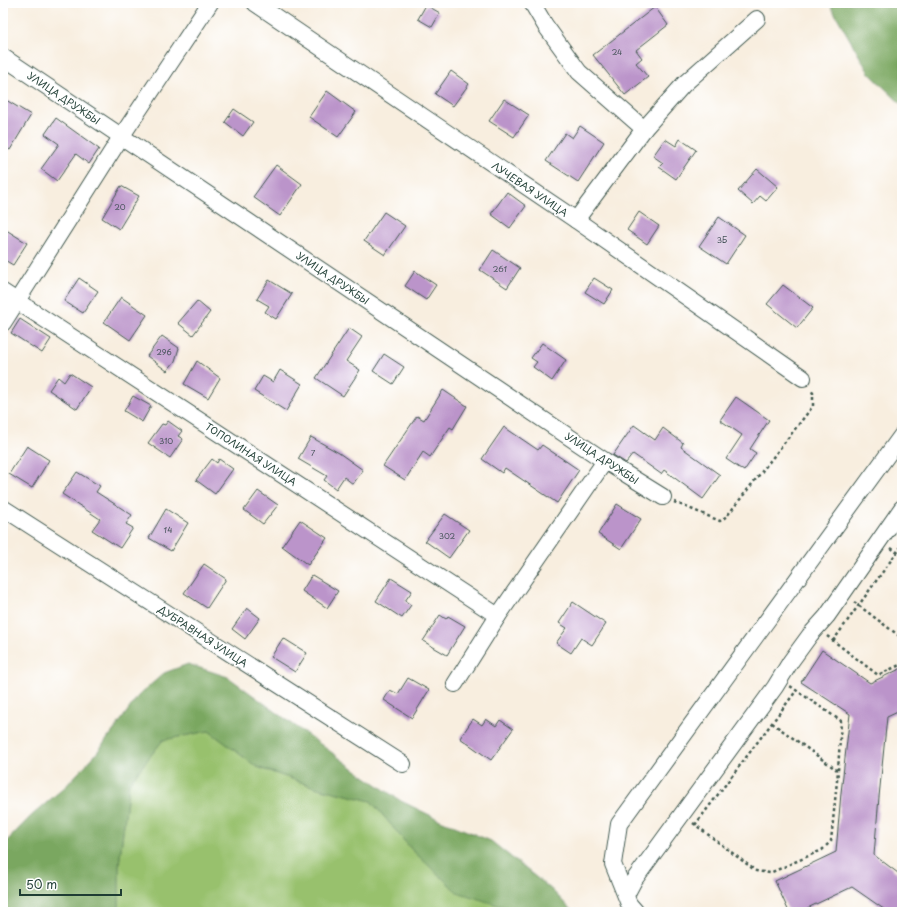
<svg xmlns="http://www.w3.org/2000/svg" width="905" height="915" font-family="'Playpen Sans',sans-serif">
<rect width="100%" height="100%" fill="#fff"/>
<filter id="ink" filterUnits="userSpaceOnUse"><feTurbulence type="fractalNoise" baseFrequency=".025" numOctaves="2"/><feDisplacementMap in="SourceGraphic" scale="8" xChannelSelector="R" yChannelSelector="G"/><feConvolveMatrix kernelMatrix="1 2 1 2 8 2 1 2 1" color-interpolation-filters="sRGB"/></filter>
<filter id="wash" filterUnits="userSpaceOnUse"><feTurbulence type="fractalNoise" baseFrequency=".012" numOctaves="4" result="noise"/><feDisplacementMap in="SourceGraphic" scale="16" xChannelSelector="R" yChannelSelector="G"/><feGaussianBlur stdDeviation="0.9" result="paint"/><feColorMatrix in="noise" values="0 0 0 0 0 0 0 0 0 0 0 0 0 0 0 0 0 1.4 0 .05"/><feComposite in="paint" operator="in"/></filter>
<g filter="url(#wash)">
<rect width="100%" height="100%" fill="#f8eedf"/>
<path fill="#98c16d" stroke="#5c7f50" d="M 209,731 L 257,767 L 318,788 L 371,801 L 412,850 L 510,909 L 513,912 L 119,912 L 119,865 L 129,783 L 163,740 Z"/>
<g fill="#7aa760" stroke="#4c724a">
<path d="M 829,3 L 902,3 L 902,105 L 869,73 Z"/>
<path d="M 188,664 L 228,677 L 360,773 L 401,801 L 438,819 L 491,841 L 552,890 L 573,912 L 513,912 L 510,909 L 457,892 L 412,850 L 371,801 L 318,788 L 257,767 L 209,731 L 163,740 L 129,783 L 119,865 L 119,912 L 3,912 L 3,845 L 31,816 L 66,786 L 95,755 L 117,726 L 138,696 L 164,673 Z"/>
</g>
<g id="blocks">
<g fill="#bb94ca">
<path d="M 426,5 L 440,13 L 432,27 L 418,19 Z"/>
<path d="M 655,7 L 668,25 L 636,50 L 642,58 L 636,63 L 648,77 L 625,95 L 593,55 Z"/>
<path d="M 451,71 L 469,84 L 453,106 L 435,94 Z"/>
<path d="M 327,91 L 356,112 L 338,137 L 309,117 Z"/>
<path d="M 504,99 L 529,115 L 514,137 L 489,121 Z"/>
<path d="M 6,100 L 31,115 L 10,150 L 3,145 L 3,106 Z"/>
<path d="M 234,109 L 253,122 L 243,136 L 225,122 Z"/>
<path d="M 56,118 L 99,149 L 89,164 L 76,154 L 57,181 L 41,169 L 59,144 L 45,134 Z"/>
<path d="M 580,126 L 604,142 L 578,182 L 546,161 L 565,133 L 572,138 Z"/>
<path d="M 665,139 L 676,146 L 680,139 L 696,150 L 676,179 L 659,167 L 663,163 L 653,156 Z"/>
<path d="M 276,165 L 302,184 L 280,216 L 253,197 Z"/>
<path d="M 757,169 L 778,187 L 766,201 L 760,196 L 753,204 L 738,191 Z"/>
<path d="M 121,186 L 139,196 L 119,229 L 102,218 Z"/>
<path d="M 507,192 L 526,206 L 510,228 L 491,214 Z"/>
<path d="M 384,212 L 405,226 L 385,255 L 364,241 Z"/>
<path d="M 639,212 L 659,226 L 647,244 L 627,230 Z"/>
<path d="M 719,217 L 745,235 L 726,264 L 699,246 Z"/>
<path d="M 3,228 L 27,243 L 13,265 L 3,259 Z"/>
<path d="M 493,250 L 520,268 L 507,288 L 480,270 Z"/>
<path d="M 415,271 L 436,285 L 426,300 L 405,286 Z"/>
<path d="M 79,278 L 98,291 L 83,313 L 64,301 Z"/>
<path d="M 594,278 L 613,290 L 604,304 L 585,292 Z"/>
<path d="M 269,280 L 292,294 L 276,319 L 265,312 L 269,306 L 257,299 Z"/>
<path d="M 783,285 L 813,308 L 797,328 L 767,304 Z"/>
<path d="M 121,297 L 147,315 L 130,340 L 104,322 Z"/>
<path d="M 197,301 L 210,312 L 193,335 L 178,323 Z"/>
<path d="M 20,319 L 51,339 L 42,353 L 11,333 Z"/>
<path d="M 349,328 L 362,337 L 346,361 L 360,370 L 343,396 L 316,378 Z"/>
<path d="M 162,336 L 179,348 L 175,361 L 167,371 L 147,356 Z"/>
<path d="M 542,343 L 566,360 L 552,381 L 533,367 L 537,362 L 531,358 Z"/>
<path d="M 384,354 L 404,367 L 393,384 L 373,371 Z"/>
<path d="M 197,361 L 220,378 L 208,398 L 184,384 Z"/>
<path d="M 280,370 L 302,384 L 286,411 L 254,391 L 263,376 L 273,382 Z"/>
<path d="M 70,373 L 91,387 L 77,409 L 49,390 L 58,377 L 64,382 Z"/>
<path d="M 443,390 L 467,406 L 453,429 L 450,427 L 430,457 L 423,452 L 405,480 L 383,466 L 417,416 L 424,420 Z"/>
<path d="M 133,396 L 151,406 L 142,422 L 124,411 Z"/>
<path d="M 736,397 L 769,420 L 750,449 L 756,453 L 744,471 L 726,459 L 742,435 L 720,420 Z"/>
<path d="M 168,421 L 182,431 L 178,436 L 183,439 L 170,458 L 148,443 L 162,424 L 165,425 Z"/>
<path d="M 634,425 L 655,440 L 663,428 L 683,443 L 681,447 L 720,475 L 703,499 L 664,470 L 661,474 L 633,454 L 626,463 L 613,455 Z"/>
<path d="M 504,427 L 538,450 L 542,445 L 579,470 L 557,503 L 505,468 L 502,473 L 482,459 Z"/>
<path d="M 311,437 L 339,453 L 363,470 L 353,484 L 344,477 L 336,489 L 324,480 L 327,476 L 298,459 Z"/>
<path d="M 27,446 L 49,460 L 32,488 L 9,474 Z"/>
<path d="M 212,459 L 217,463 L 219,459 L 233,469 L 215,494 L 196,480 Z"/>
<path d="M 77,472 L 100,486 L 96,492 L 132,515 L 126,524 L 133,528 L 120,548 L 92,530 L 100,519 L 62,494 Z"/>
<path d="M 258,491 L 278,505 L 263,524 L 244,510 Z"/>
<path d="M 617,504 L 641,519 L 621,549 L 598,534 Z"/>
<path d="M 166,509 L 188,523 L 171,551 L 149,538 Z"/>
<path d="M 445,514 L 469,530 L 449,558 L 425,541 Z"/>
<path d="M 300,520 L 327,538 L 308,565 L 282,546 Z"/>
<path d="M 204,564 L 226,579 L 207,608 L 184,593 Z"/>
<path d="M 312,575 L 338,591 L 327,608 L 302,591 Z"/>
<path d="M 391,578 L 412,591 L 405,601 L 411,605 L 402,618 L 376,601 Z"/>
<path d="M 573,602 L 606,624 L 592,645 L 581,638 L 571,653 L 556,643 L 567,628 L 559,623 Z"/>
<path d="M 247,608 L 260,618 L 245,639 L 232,629 Z"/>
<path d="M 440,615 L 446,619 L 448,616 L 465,626 L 447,655 L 423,641 Z"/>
<path d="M 283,638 L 307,653 L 295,672 L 271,657 Z"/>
<path d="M 822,650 L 870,683 L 902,668 L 902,710 L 887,717 L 879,797 L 874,855 L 902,876 L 902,912 L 888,912 L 852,887 L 799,912 L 789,912 L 775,881 L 836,852 L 841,793 L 850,714 L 801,682 Z"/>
<path d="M 408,678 L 429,690 L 412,718 L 384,700 L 390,690 L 398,694 Z"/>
<path d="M 473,719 L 482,725 L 486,719 L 496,726 L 500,720 L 513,729 L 491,760 L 460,738 Z"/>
</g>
</g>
</g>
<g filter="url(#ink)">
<use href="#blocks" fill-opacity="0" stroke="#40584e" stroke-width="1"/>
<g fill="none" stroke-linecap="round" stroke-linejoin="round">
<defs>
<g id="minor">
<path d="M 255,3 L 576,220 L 803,378"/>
<path d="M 532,3 L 545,25 L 579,72 L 644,129 L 576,220"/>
<path d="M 3,57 L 605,461 L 663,497"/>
<path d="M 644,129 L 684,84 L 757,19"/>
<path d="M 3,292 L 498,616"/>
<path d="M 3,323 L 121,137 L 210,3"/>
<path d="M 3,508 L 403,764"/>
<path d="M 455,684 L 498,616 L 605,461"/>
<path d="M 626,895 L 634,880 L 775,687 L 791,661 L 810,635 L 827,616 L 902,508"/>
<path d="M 636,912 L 629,904 L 613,864 L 619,824 L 902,435"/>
</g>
</defs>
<use href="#minor" stroke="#40584e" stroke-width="18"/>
<g stroke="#40584e" stroke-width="2.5" stroke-dasharray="3 3" stroke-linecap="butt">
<path d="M 674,502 L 720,521 L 727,516 L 813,406 L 813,393 L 811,390"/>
<path d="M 891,548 L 902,556"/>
<path d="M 854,602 L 902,638"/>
<path d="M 827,636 L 878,675 L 902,664"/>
<path d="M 833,641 L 902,545"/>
<path d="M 772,723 L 837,770"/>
<path d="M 902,795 L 901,815 L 902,823"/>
<path d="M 693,823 L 756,871 L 770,873 L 822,850 L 831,841 L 838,771 L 841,721 L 790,686"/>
<path d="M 695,825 L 796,691"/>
</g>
<use href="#minor" stroke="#fff" stroke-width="16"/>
</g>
</g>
<g text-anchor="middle" stroke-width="3.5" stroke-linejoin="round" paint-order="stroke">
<g font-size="8" fill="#46535a">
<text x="617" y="55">24</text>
<text x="120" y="210">20</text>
<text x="722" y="243">3Б</text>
<text x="500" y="272">261</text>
<text x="164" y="355">296</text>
<text x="166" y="444">310</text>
<text x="313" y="456">7</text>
<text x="168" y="533">14</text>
<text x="447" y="539">302</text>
</g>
<g font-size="10" fill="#1f3d34" stroke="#fff">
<text transform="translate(64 98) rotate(34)" y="4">УЛИЦА ДРУЖБЫ</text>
<text transform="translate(530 189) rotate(34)" y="4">ЛУЧЕВАЯ УЛИЦА</text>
<text transform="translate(333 278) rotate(34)" y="4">УЛИЦА ДРУЖБЫ</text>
<text transform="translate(251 454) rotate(33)" y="4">ТОПОЛИНАЯ УЛИЦА</text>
<text transform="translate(602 458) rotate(33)" y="4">УЛИЦА ДРУЖБЫ</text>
<text transform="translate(203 636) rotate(33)" y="4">ДУБРАВНАЯ УЛИЦА</text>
</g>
</g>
<rect width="905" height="915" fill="none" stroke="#fff" stroke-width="16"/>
<path d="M20 889v6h101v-6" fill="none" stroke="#1f3d34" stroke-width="2"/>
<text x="26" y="889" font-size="12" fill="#1f3d34" stroke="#ffffff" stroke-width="3" paint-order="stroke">50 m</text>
</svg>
